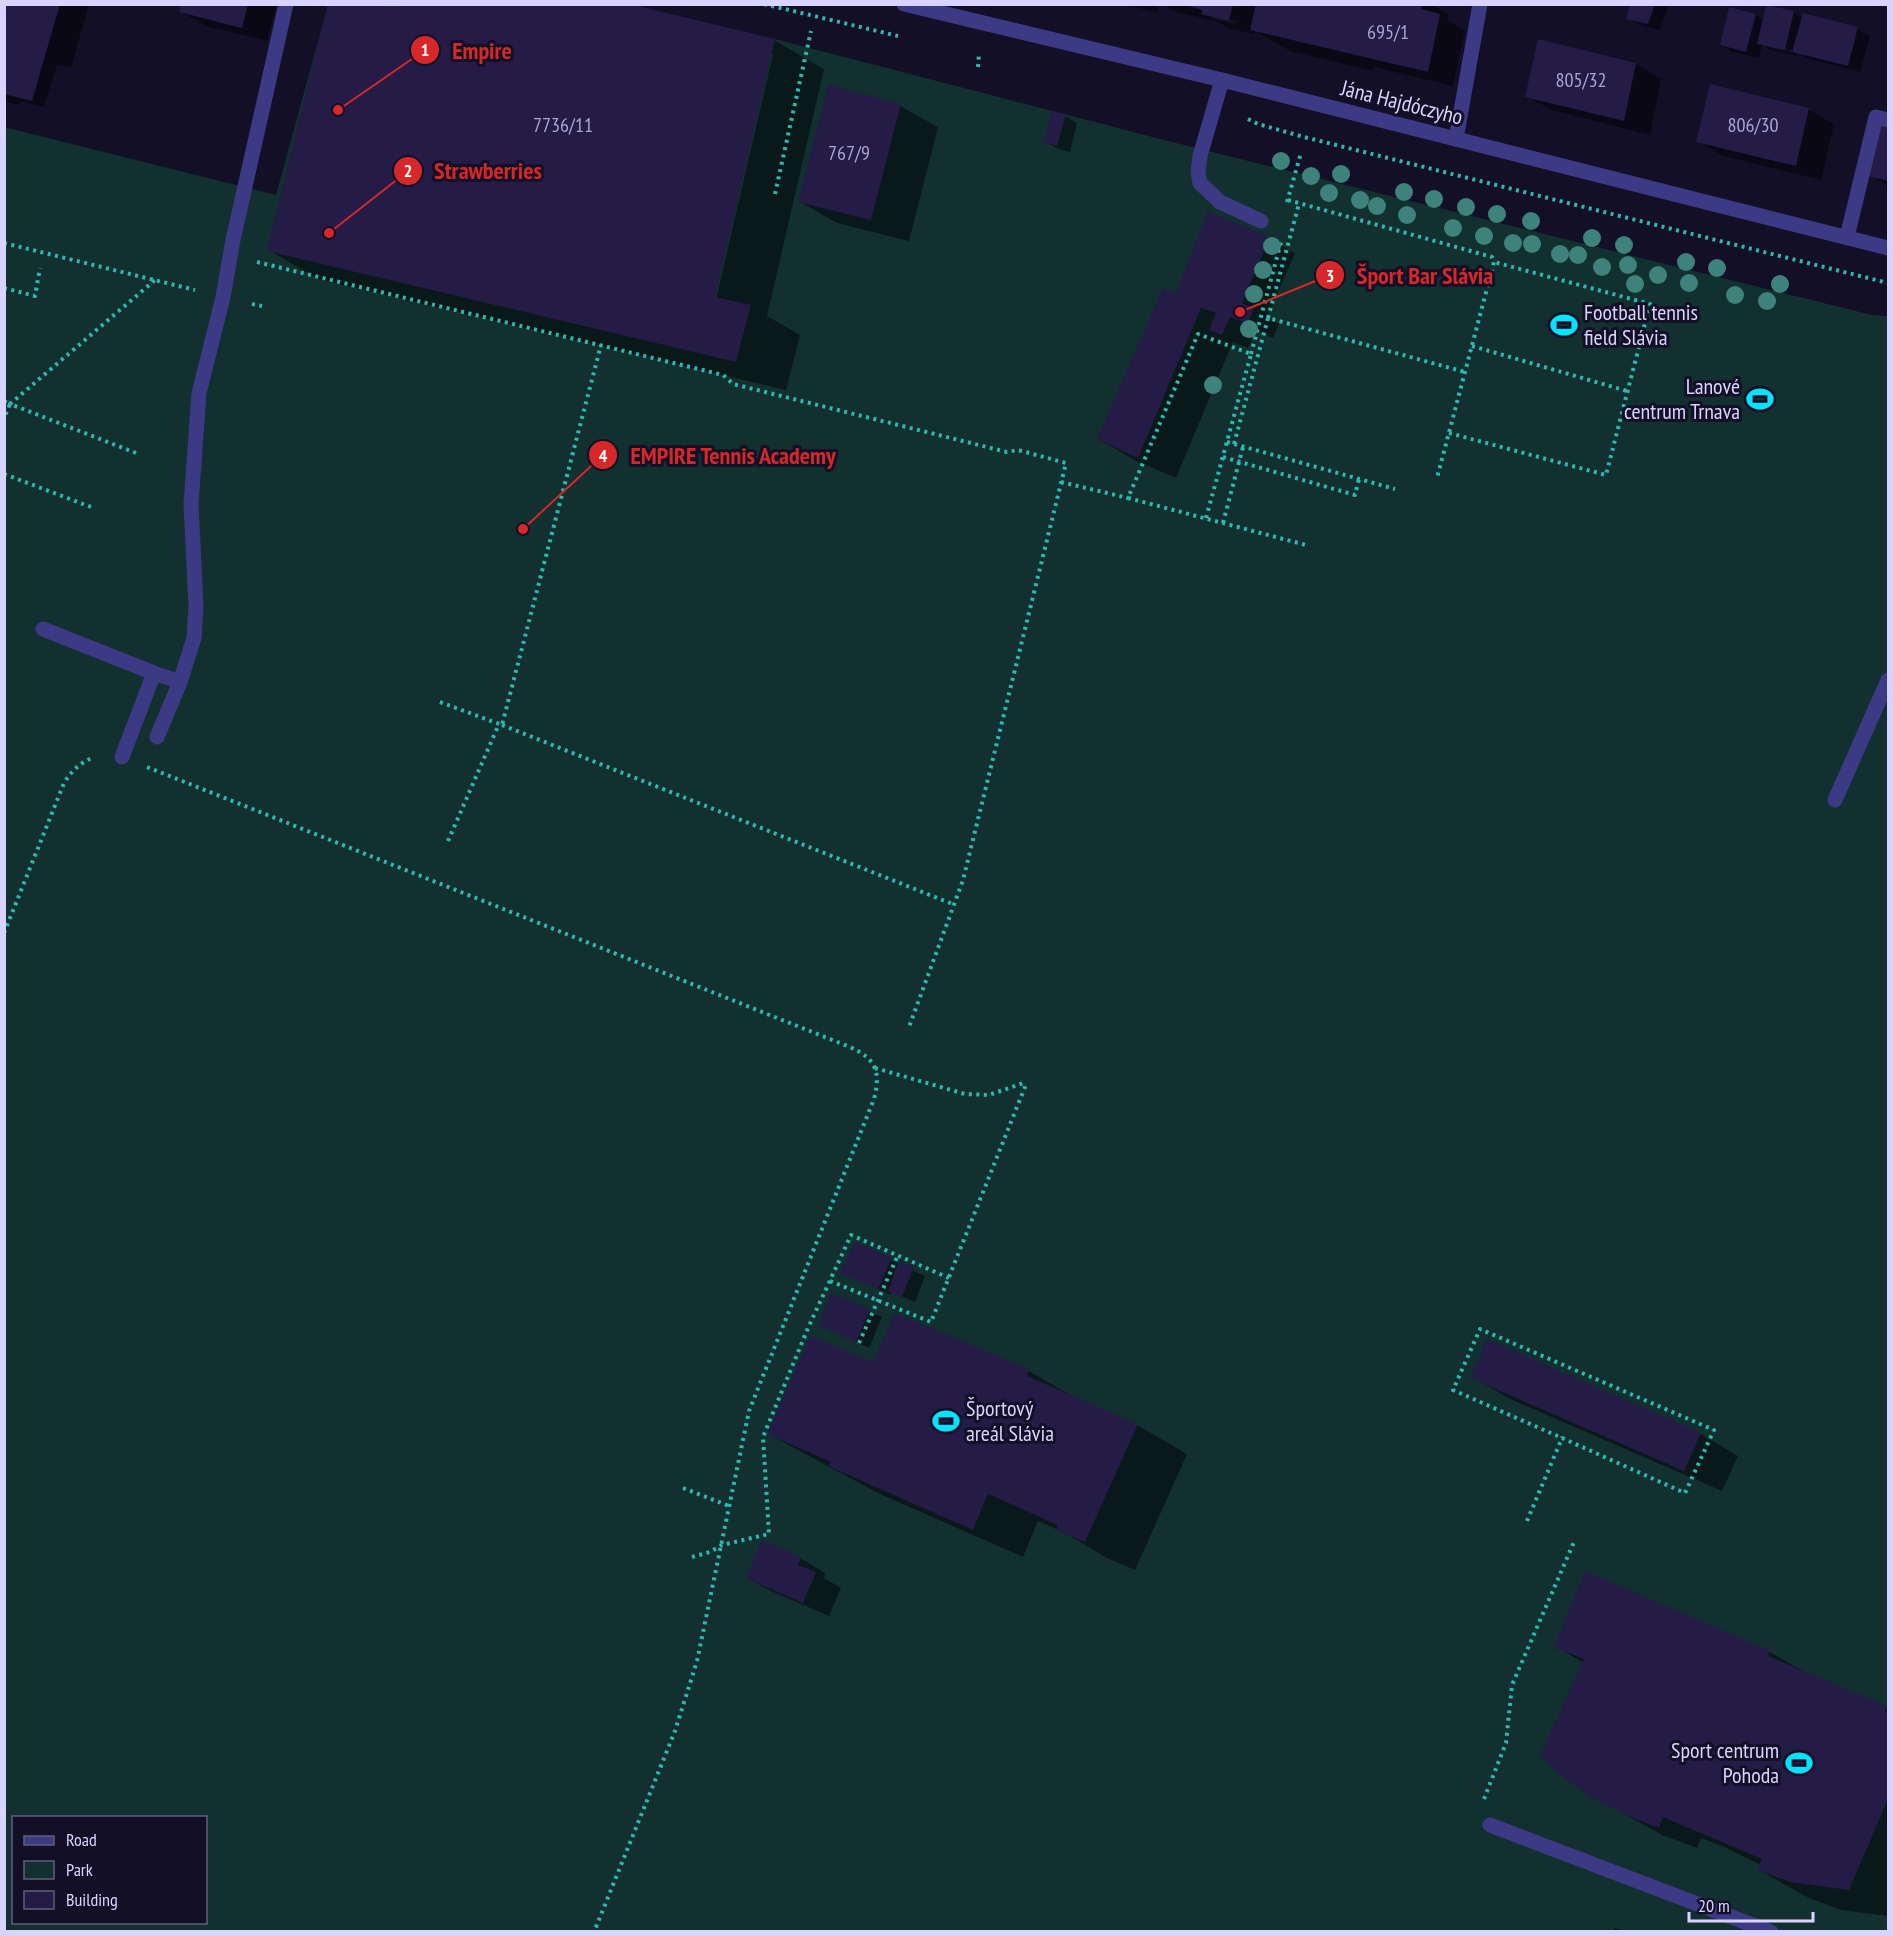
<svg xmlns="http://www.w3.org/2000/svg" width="1893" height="1936" font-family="'PT Sans Narrow',sans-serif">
<rect width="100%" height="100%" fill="#130f26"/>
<path fill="#12302f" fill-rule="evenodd" d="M 328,5 L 629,5 L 775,39 L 1164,140 L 1872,315 L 1888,316 L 1888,1931 L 1625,1932 L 1615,1928 L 1613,1932 L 5,1931 L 4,127 L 276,195 ZM 14,1818 L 206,1818 L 206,1922 L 14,1922 Z"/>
<g fill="#0007" fill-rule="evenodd">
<path d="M 4,4 L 89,4 L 71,68 L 57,65 L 44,107 L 20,101 L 19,105 L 5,101 L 4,104 Z"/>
<path d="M 183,4 L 277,4 L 267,41 L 206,26 L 181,12 Z"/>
<path d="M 1124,4 L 1159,4 L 1157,13 Z"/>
<path d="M 1163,4 L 1431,4 L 1449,14 L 1447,20 L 1465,30 L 1453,86 L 1374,67 L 1373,71 L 1290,51 L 1255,31 L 1254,34 L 1228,28 L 1216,21 L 1176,12 ZM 1210,15 L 1237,21 L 1236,24 L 1214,19 Z"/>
<path d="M 1632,4 L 1669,4 L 1660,30 L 1640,25 L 1628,18 Z"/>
<path d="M 398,10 L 774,40 L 824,69 L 767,316 L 800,335 L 786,390 L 318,279 L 269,250 ZM 770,54 L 773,54 L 715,304 L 712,303 Z"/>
<path d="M 1793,12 L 1803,18 L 1857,29 L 1870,36 L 1860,72 L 1806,58 L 1798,53 L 1797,56 L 1771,50 L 1762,45 L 1759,58 L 1733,52 L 1721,45 L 1756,15 L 1764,20 ZM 1770,45 L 1793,50 L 1792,53 L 1770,48 Z"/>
<path d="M 1636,64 L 1661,79 L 1650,135 L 1552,110 L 1526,96 Z"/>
<path d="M 1711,86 L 1809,110 L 1834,124 L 1821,180 L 1723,156 L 1698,141 Z"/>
<path d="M 900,106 L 938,127 L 909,241 L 837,223 L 800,202 Z"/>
<path d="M 1065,116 L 1077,123 L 1070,152 L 1058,149 L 1046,142 Z"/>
<path d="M 1888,124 L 1888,186 L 1870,175 Z"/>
<path d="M 1250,231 L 1269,239 L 1295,253 L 1267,317 L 1279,324 L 1273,338 L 1256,330 L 1248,348 L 1233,342 L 1176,478 L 1136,461 L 1099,439 L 1177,295 Z"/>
<path d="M 855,1244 L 925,1276 L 915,1302 L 892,1292 L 891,1295 L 842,1272 Z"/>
<path d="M 832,1295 L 882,1317 L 869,1348 L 820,1325 Z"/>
<path d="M 895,1315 L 1029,1371 L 1079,1400 L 1137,1425 L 1187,1454 L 1135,1570 L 1107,1558 L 1065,1533 L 1038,1521 L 1023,1557 L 880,1494 L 768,1434 L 873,1364 Z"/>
<path d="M 1488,1341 L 1701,1434 L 1738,1456 L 1722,1491 L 1510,1399 L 1472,1377 Z"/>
<path d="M 800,1558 L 825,1573 L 824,1578 L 841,1588 L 829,1616 L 773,1592 L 747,1578 Z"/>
<path d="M 1586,1573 L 1770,1652 L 1808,1674 L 1888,1709 L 1888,1916 L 1841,1910 L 1809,1898 L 1759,1870 L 1761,1865 L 1724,1847 L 1701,1838 L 1697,1848 L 1662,1835 L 1590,1795 L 1584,1663 L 1556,1647 Z"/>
</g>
<g fill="#241b47">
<path d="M 4,4 L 60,4 L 32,101 L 4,94 Z"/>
<path d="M 181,4 L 248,4 L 242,28 L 179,12 Z"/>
<path d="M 328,4 L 380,4 L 396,8 L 397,4 L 629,4 L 775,39 L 715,297 L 751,305 L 736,362 L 267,251 Z"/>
<path d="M 1182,4 L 1233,4 L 1229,21 L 1201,14 L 1202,10 Z"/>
<path d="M 1256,4 L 1422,4 L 1421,9 L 1440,14 L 1428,72 L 1250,30 Z"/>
<path d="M 1630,4 L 1655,4 L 1648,24 L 1626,19 Z"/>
<path d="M 1766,5 L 1794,11 L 1785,50 L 1757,44 Z"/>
<path d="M 1729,7 L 1756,14 L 1746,52 L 1720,45 Z"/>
<path d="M 1803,13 L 1858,27 L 1848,66 L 1792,52 Z"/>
<path d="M 1538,39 L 1636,63 L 1624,121 L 1525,97 Z"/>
<path d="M 1710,84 L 1809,108 L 1796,166 L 1696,142 Z"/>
<path d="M 828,85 L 901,104 L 871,220 L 798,202 Z"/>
<path d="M 1052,111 L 1066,114 L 1057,146 L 1044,142 Z"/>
<path d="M 1882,121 L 1888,122 L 1888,181 L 1868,176 Z"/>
<path d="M 1207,211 L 1270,237 L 1242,303 L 1254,308 L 1248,324 L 1230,317 L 1222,335 L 1209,330 L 1216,313 L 1201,308 L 1138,458 L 1097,439 L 1163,288 L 1176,293 L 1207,213 L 1206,213 Z"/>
<path d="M 855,1242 L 892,1258 L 878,1289 L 840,1273 Z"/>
<path d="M 899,1261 L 914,1267 L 902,1297 L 888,1291 Z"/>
<path d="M 831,1293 L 870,1309 L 856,1342 L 818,1325 Z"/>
<path d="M 895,1313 L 1029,1369 L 1027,1376 L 1138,1424 L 1085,1542 L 1056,1530 L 1058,1525 L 988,1494 L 973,1530 L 828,1466 L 831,1462 L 767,1434 L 810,1336 L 873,1362 Z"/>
<path d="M 1487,1339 L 1701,1433 L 1684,1471 L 1470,1378 Z"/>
<path d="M 762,1540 L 801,1557 L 798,1565 L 816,1572 L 803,1603 L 746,1578 Z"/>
<path d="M 1585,1571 L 1770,1651 L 1768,1656 L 1887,1706 L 1885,1711 L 1888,1713 L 1888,1799 L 1849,1890 L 1790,1882 L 1757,1870 L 1762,1859 L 1684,1826 L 1663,1817 L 1659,1828 L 1623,1814 L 1589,1796 L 1564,1778 L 1540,1756 L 1584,1659 L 1554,1648 Z"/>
</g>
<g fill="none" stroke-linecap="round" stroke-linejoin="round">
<g stroke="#2fb8b0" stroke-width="4" stroke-dasharray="3 4.5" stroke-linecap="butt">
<path d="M 764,4 L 898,36"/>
<path d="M 978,67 L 979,53"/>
<path d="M 1248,119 L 1258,124 L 1304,137 L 1888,283"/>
<path d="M 775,194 L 811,31"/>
<path d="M 1288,200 L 1492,257 L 1494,262 L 1437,478"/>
<path d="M 1287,202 L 1301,153"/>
<path d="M 4,243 L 195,290"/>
<path d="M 257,262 L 723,375 L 733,384 L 1007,452 L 1018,450 L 1066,463 L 963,880 L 909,1027"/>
<path d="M 4,288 L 35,296 L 40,268"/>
<path d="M 252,304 L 262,306"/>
<path d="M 1268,318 L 1299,204"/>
<path d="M 1472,346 L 1627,391"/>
<path d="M 1251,354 L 1281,242"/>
<path d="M 4,401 L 10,404 L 4,418"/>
<path d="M 1449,433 L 1606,475 L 1650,304 L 1494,262"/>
<path d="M 1227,442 L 1395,489"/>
<path d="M 1234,444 L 1268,318 L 1465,372"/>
<path d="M 136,453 L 10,404 L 155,280"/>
<path d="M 1223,457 L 1355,495 L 1359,479"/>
<path d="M 4,474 L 91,507"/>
<path d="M 1061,482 L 1128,498"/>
<path d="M 1206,518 L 1251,354 L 1198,334 L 1128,498 L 1306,545"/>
<path d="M 1223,523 L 1243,447"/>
<path d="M 440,702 L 502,725 L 601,345"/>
<path d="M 502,725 L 955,905"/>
<path d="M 147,767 L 850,1047 C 876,1059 881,1071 874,1099 L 749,1411 L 697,1661 L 675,1731 L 594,1932"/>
<path d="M 448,841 L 499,724"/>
<path d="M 4,933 L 64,783 C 72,770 80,763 94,757"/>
<path d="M 875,1068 L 965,1094 L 989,1095 L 1026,1082"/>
<path d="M 830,1281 L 931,1322 L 1027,1082"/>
<path d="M 859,1343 L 898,1255"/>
<path d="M 683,1488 L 729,1506"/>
<path d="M 1527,1521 L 1562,1438 L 1685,1493 L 1714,1430 L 1480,1329 L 1453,1390 L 1562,1438"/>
<path d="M 692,1557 L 710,1552 L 722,1545 L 769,1534 L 763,1437 L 808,1328 L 851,1235 L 949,1278"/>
<path d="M 1484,1799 L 1506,1743 L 1512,1685 L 1574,1542"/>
</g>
<g stroke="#3d3a85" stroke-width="15">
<path d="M 904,4 L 1222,80 L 1888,248"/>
<path d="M 1222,80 L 1200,156 L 1198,172 L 1200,183 L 1220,202 L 1261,221"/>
<path d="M 1456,139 L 1480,4"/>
<path d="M 1847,237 L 1876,117 L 1888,120"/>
<path d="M 43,629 L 154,673"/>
<path d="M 157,737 L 180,682"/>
<path d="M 122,757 L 154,673 L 180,682 L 194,638 L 196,606 L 191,504 L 199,393 L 223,297 L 233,240 L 286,4"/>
<path d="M 1835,800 L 1888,680"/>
<path d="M 1490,1825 L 1771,1932"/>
</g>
</g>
<g fill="#3d827b">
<circle cx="1281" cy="161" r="9"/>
<circle cx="1341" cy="174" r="9"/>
<circle cx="1311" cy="176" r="9"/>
<circle cx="1404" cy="192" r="9"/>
<circle cx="1329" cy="193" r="9"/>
<circle cx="1434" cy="199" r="9"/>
<circle cx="1360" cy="200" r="9"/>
<circle cx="1377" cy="206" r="9"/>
<circle cx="1466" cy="207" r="9"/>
<circle cx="1497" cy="214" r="9"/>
<circle cx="1407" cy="215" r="9"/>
<circle cx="1531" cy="221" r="9"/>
<circle cx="1453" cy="228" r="9"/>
<circle cx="1484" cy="236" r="9"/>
<circle cx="1592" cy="238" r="9"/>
<circle cx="1513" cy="243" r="9"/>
<circle cx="1532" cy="244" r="9"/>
<circle cx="1624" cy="245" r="9"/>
<circle cx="1272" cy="246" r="9"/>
<circle cx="1560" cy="254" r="9"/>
<circle cx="1578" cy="255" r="9"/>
<circle cx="1686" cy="262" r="9"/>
<circle cx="1628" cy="265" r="9"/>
<circle cx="1602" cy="267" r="9"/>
<circle cx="1717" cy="268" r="9"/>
<circle cx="1263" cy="270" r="9"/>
<circle cx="1658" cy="275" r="9"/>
<circle cx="1689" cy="283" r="9"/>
<circle cx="1635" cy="284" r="9"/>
<circle cx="1780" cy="284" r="9"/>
<circle cx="1254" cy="294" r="9"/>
<circle cx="1735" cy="295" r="9"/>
<circle cx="1767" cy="301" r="9"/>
<circle cx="1249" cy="329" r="9"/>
<circle cx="1213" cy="385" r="9"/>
</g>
<defs>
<symbol id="stadium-bare" viewBox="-9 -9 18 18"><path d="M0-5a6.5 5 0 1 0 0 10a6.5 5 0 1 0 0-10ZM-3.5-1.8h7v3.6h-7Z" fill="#00e5ff" stroke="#130f26" stroke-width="2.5" paint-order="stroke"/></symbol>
</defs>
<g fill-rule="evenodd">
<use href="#stadium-bare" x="1545" y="306" width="38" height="38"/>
<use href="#stadium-bare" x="1741" y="380" width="38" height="38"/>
<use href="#stadium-bare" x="927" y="1402" width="38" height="38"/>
<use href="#stadium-bare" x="1780" y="1744" width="38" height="38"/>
</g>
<g text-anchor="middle" stroke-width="6" stroke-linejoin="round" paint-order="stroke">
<g font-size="20" fill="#aca6d1">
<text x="1388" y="39">695/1</text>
<text x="1581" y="87">805/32</text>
<text x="563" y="132">7736/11</text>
<text x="1753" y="132">806/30</text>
<text x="849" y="160">767/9</text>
</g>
<g font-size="22" fill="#d9d4ff" stroke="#130f26">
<text transform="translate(1402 102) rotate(14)" y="8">Jána Hajdóczyho</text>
</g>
<g font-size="22" fill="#d9d4ff" stroke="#130f26" text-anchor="start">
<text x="1584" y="320">Football tennis<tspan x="1584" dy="25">field Slávia</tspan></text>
<text x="1740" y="394" text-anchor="end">Lanové<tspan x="1740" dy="25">centrum Trnava</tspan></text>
<text x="966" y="1416">Športový<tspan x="966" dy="25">areál Slávia</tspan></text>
<text x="1779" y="1758" text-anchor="end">Sport centrum<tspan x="1779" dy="25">Pohoda</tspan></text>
</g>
</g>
<path fill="none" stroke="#d62828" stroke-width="2" d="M338 110L425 50M329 233L408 171M1240 312L1330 275M523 529L603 455"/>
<g fill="#d62828" stroke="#130f26" stroke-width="2">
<circle cx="338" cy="110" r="6"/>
<circle cx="329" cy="233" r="6"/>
<circle cx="1240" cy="312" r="6"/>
<circle cx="523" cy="529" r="6"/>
<circle cx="425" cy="50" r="15"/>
<circle cx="408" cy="171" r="15"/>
<circle cx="1330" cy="275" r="15"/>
<circle cx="603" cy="455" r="15"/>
</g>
<g font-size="18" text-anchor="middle" font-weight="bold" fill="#fff">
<text x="425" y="56">1</text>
<text x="408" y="177">2</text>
<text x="1330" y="282">3</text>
<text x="603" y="462">4</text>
</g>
<g font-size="24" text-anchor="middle" font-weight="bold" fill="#d62828" stroke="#130f26" stroke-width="6" stroke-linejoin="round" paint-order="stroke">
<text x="482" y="59">Empire</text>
<text x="488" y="179">Strawberries</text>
<text x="1425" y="284">Šport Bar Slávia</text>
<text x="733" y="464">EMPIRE Tennis Academy</text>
</g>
<rect width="1893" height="1936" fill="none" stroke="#d9d4ff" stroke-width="12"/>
<rect x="12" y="1816" width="195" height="108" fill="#130f26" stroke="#625e7d" stroke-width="1.5"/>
<rect x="24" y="1836" width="30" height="9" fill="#3d3a85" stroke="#625e7d" stroke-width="1.5"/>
<text x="66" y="1846" font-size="18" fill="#d9d4ff">Road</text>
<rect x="24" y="1861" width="30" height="18" fill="#12302f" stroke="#625e7d" stroke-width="1.5"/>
<text x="66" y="1876" font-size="18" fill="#d9d4ff">Park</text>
<rect x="24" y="1891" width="30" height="18" fill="#241b47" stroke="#625e7d" stroke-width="1.5"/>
<text x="66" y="1906" font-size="18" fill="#d9d4ff">Building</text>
<path d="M1689 1912v9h124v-9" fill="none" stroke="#d9d4ff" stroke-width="3"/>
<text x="1698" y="1912" font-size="18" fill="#d9d4ff" stroke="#130f26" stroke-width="4.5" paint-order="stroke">20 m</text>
</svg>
